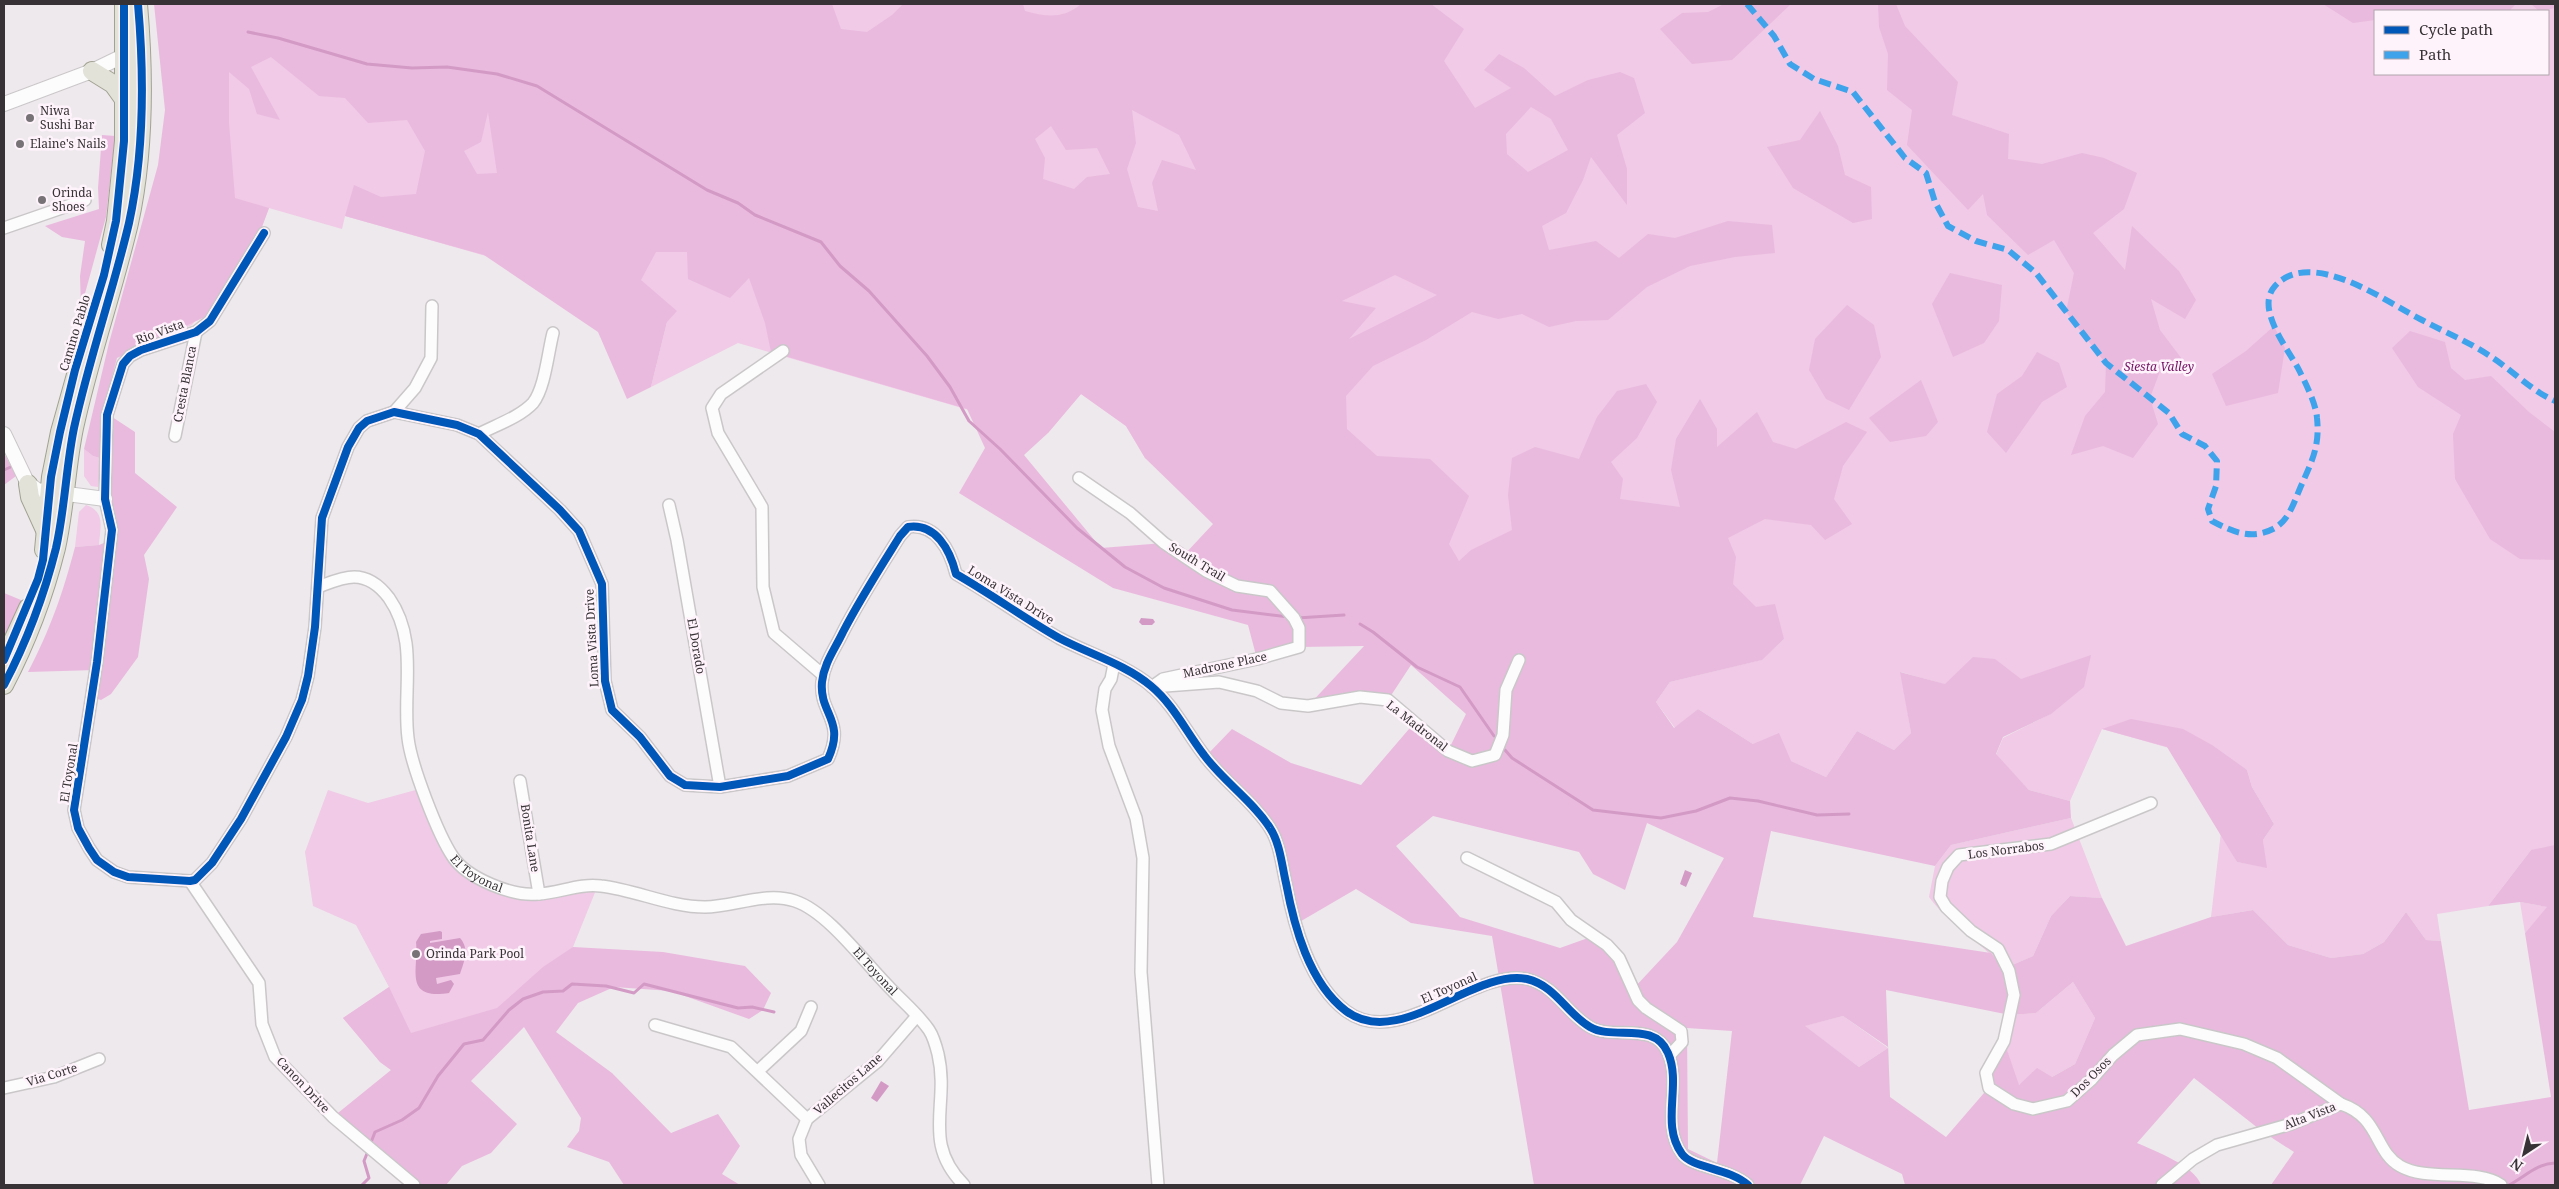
<svg xmlns="http://www.w3.org/2000/svg" width="2559" height="1189" font-family="'Noto Serif',serif">
<rect width="100%" height="100%" fill="#eee9ed"/>
<g fill="#f0cae6" fill-rule="evenodd">
<path d="M 183,4 L 2555,4 L 2555,857 L 2531,850 L 2488,906 L 2437,914 L 2441,941 L 2426,940 L 2406,912 L 2384,942 L 2363,954 L 2331,958 L 2288,945 L 2253,910 L 2211,917 L 2221,832 L 2237,862 L 2266,867 L 2263,840 L 2274,824 L 2252,787 L 2247,770 L 2102,729 L 2070,801 L 2029,790 L 1996,755 L 2003,738 L 2050,714 L 1901,672 L 1911,733 L 1894,750 L 1857,731 L 1826,777 L 1753,744 L 1698,709 L 1675,728 L 1656,702 L 1670,682 L 1761,660 L 1784,639 L 1459,561 L 1145,458 L 1126,426 L 1081,394 L 1048,433 L 738,343 L 651,387 L 667,322 L 634,298 L 345,216 L 342,229 L 269,208 L 260,232 L 192,325 L 161,338 ZM 2375,11 L 2548,11 L 2548,74 L 2375,74 Z"/>
<path d="M 84,449 L 93,456 L 102,459 L 98,487 L 91,486 L 84,476 Z"/>
<path d="M 86,505 C 106,512 100,527 99,545 L 75,547 L 79,512 Z"/>
<path d="M 423,788 L 459,865 L 525,895 L 598,885 L 573,947 L 446,1110 L 380,1062 L 343,1018 L 389,987 L 356,925 L 313,906 L 305,852 L 328,790 L 368,803 Z"/>
<path d="M 2071,818 L 2102,898 L 2070,896 L 2051,916 L 2033,956 L 2003,969 C 1982,941 1950,926 1929,897 L 1935,866 L 1951,845 Z"/>
<path d="M 2520,902 L 2548,907 L 2525,933 Z"/>
<path d="M 2073,982 L 2095,1018 L 2075,1064 L 2052,1077 L 2018,1085 L 2004,1041 L 2010,1015 L 2036,1013 Z"/>
<path d="M 1843,1016 L 1888,1048 L 1859,1067 L 1804,1026 Z"/>
</g>
<g fill="#e9bade" fill-rule="evenodd">
<path d="M 154,4 L 832,4 L 841,29 L 867,32 L 892,15 L 903,4 L 1023,4 L 1025,11 C 1046,17 1064,19 1081,4 L 1431,4 L 1464,29 L 1444,61 L 1475,108 L 1511,88 L 1484,70 L 1499,54 L 1524,68 L 1555,96 L 1588,80 L 1620,72 L 1634,78 L 1645,113 L 1617,135 L 1627,169 L 1627,205 L 1591,157 L 1583,180 L 1566,213 L 1542,226 L 1549,250 L 1596,241 L 1619,258 L 1648,234 L 1675,238 L 1728,221 L 1772,225 L 1775,253 L 1735,257 L 1690,266 L 1647,287 L 1608,320 L 1576,321 L 1549,327 L 1522,314 L 1498,319 L 1472,312 L 1426,340 L 1373,366 L 1346,396 L 1347,429 L 1377,456 L 1430,459 L 1469,496 L 1449,544 L 1459,561 L 1471,550 L 1512,530 L 1508,495 L 1512,458 L 1535,447 L 1579,459 L 1597,417 L 1617,391 L 1646,384 L 1657,402 L 1637,438 L 1611,462 L 1623,479 L 1620,499 L 1680,507 L 1671,470 L 1676,439 L 1700,399 L 1717,429 L 1717,447 L 1757,412 L 1773,442 L 1796,449 L 1846,422 L 1867,432 L 1843,466 L 1834,499 L 1852,524 L 1825,540 L 1811,525 L 1765,519 L 1728,538 L 1736,557 L 1733,584 L 1756,607 L 1775,604 L 1784,639 L 1762,660 L 1670,682 L 1656,702 L 1674,728 L 1698,709 L 1753,744 L 1779,733 L 1791,761 L 1826,777 L 1857,731 L 1894,750 L 1911,733 L 1900,672 L 1945,684 L 1973,657 L 1995,659 L 2021,679 L 2091,655 L 2084,687 L 2051,714 L 2003,737 L 1996,754 L 2029,790 L 2070,801 L 2071,818 L 1951,845 L 1935,866 L 1771,831 L 1753,917 L 1991,953 L 2003,969 L 2033,956 L 2051,916 L 2070,896 L 2102,898 L 2126,946 L 2211,917 L 2253,910 L 2288,945 L 2331,958 L 2363,954 L 2384,942 L 2406,912 L 2426,940 L 2441,941 L 2469,1110 L 2551,1097 L 2525,933 L 2547,907 L 2520,902 L 2488,906 L 2531,850 L 2555,845 L 2555,1185 L 2271,1185 L 2294,1152 L 2263,1132 L 2194,1078 L 2137,1143 C 2155,1151 2195,1166 2201,1185 L 1905,1185 L 1902,1174 L 1824,1136 L 1800,1185 L 1534,1185 L 1492,936 L 1411,923 L 1356,889 L 1296,924 L 1274,835 L 1205,757 L 1232,729 L 1291,763 L 1361,785 L 1415,722 L 1448,751 L 1466,714 L 1411,665 L 1388,700 L 1308,706 L 1364,646 L 1299,647 L 1257,659 L 1248,625 L 1113,588 L 959,493 L 985,448 L 967,409 L 771,352 L 765,323 L 749,278 L 730,298 L 688,279 L 687,252 L 656,252 L 641,280 L 677,311 L 667,322 L 651,387 L 627,399 L 598,332 L 484,255 L 345,216 L 354,185 L 381,197 L 416,194 L 425,151 L 407,120 L 368,123 L 345,98 L 319,96 L 271,57 L 251,67 L 280,120 L 257,114 L 249,89 L 229,72 L 229,123 L 235,198 L 269,208 L 260,232 L 207,316 L 117,358 L 103,411 L 135,432 L 135,473 L 177,507 L 144,555 L 149,579 L 138,657 L 111,694 L 101,700 L 91,697 L 96,670 L 28,672 C 50,630 63,593 75,547 L 99,545 L 111,540 L 106,460 L 93,456 L 84,449 L 109,343 L 158,165 L 165,110 ZM 1531,107 L 1551,119 L 1568,150 L 1528,172 L 1507,154 L 1506,134 ZM 1132,110 L 1179,135 L 1196,170 L 1162,160 L 1152,183 L 1158,211 L 1138,207 L 1127,169 L 1136,143 ZM 488,112 L 497,173 L 477,174 L 464,151 L 481,142 ZM 1051,126 L 1066,150 L 1097,148 L 1110,174 L 1087,177 L 1074,189 L 1043,179 L 1045,158 L 1035,139 ZM 1395,275 L 1437,295 L 1349,339 L 1376,308 L 1342,301 ZM 1081,394 L 1126,426 L 1145,458 L 1213,524 L 1184,555 L 1164,543 L 1101,548 L 1024,455 L 1048,433 ZM 1433,816 L 1579,852 L 1593,874 L 1625,890 L 1647,823 L 1724,858 L 1677,942 L 1634,988 L 1618,956 L 1588,938 L 1560,948 L 1460,917 L 1396,846 ZM 2073,982 L 2095,1018 L 2075,1064 L 2052,1077 L 2037,1068 L 2019,1085 L 2004,1041 L 1986,1073 L 1984,1093 L 1946,1137 L 1890,1097 L 1886,990 L 2010,1015 L 2036,1013 ZM 1843,1016 L 1888,1047 L 1888,1048 L 1859,1067 L 1805,1026 ZM 1687,1028 L 1732,1031 L 1717,1163 L 1688,1149 Z"/>
<path d="M 1724,4 L 1791,4 L 1732,60 L 1692,64 L 1660,29 L 1682,13 L 1708,12 Z"/>
<path d="M 1878,4 L 1896,4 L 1905,26 L 1958,82 L 1952,115 L 2009,134 L 2008,159 L 2042,164 L 2082,153 L 2104,158 L 2137,173 L 2124,209 L 2093,233 L 2125,270 L 2132,226 L 2179,271 L 2196,300 L 2185,319 L 2151,299 L 2160,330 L 2188,367 L 2160,371 L 2150,398 L 2158,424 L 2133,458 L 2103,446 L 2071,455 L 2085,416 L 2105,392 L 2106,364 L 2066,312 L 2074,273 L 2054,240 L 2028,255 L 1987,215 L 1983,194 L 1968,210 L 1907,145 L 1912,110 L 1887,90 L 1888,54 L 1879,27 Z"/>
<path d="M 2323,4 L 2516,4 L 2509,11 L 2375,11 L 2375,20 L 2353,23 Z"/>
<path d="M 2531,4 L 2555,4 L 2555,8 L 2539,11 Z"/>
<path d="M 1820,111 L 1838,146 L 1845,175 L 1871,187 L 1872,219 L 1853,223 L 1793,188 L 1767,147 L 1800,140 Z"/>
<path d="M 102,135 L 115,136 L 106,217 L 81,308 L 80,276 L 85,241 L 62,237 L 45,226 L 99,209 L 98,188 Z"/>
<path d="M 1950,273 L 2002,285 L 1999,321 L 1984,343 L 1953,357 L 1932,304 Z"/>
<path d="M 1847,305 L 1874,325 L 1881,357 L 1849,410 L 1826,399 L 1809,370 L 1815,339 Z"/>
<path d="M 2274,326 L 2285,348 L 2278,393 L 2226,406 L 2212,374 L 2246,351 Z"/>
<path d="M 2410,331 L 2445,342 L 2451,368 L 2465,380 L 2491,376 L 2529,412 L 2555,432 L 2555,560 L 2520,559 L 2490,539 L 2455,479 L 2453,434 L 2461,415 L 2418,387 L 2392,348 Z"/>
<path d="M 2037,352 L 2059,363 L 2067,387 L 2042,402 L 2006,453 L 1987,432 L 1997,394 L 2022,376 Z"/>
<path d="M 1921,380 L 1938,422 L 1926,436 L 1890,442 L 1869,418 Z"/>
<path d="M 4,453 L 16,476 L 4,485 Z"/>
<path d="M 4,593 L 21,600 L 4,641 Z"/>
<path d="M 2131,719 L 2183,729 L 2212,745 L 2247,770 L 2252,787 L 2274,824 L 2263,840 L 2267,868 L 2237,862 L 2167,747 L 2102,729 Z"/>
<path d="M 573,947 L 663,952 L 745,966 L 771,993 L 763,1010 L 749,1019 L 671,991 L 614,987 L 578,1003 L 556,1032 L 612,1073 L 671,1133 L 718,1114 L 740,1146 L 722,1174 L 740,1185 L 624,1185 L 609,1162 L 567,1147 L 579,1131 L 581,1118 L 524,1027 L 471,1081 L 517,1124 L 491,1153 L 462,1166 L 446,1185 L 414,1185 L 333,1117 L 391,1070 L 380,1062 L 343,1018 L 389,987 L 411,1033 L 497,1008 L 543,967 Z"/>
</g>
<g fill="#d39ac6">
<path d="M 1141,618 L 1153,619 L 1155,622 L 1152,625 L 1142,625 L 1139,622 Z"/>
<path d="M 1685,870 L 1692,873 L 1686,887 L 1680,884 Z"/>
<path d="M 440,931 L 442,932 L 442,939 L 430,941 L 430,943 L 460,938 C 470,949 464,962 460,974 L 436,978 L 437,984 L 451,980 L 454,984 L 449,993 C 403,1000 419,969 416,942 L 421,934 Z"/>
<path d="M 881,1081 L 889,1086 L 877,1102 L 871,1098 Z"/>
</g>
<g fill="none" stroke-linecap="round" stroke-linejoin="round">
<g stroke="#d39ac6" stroke-width="3">
<path d="M 248,32 L 278,38 L 367,64 L 412,68 L 447,67 L 497,74 L 537,86 L 707,190 L 738,203 L 755,215 L 821,242 L 840,266 L 869,291 L 927,356 L 950,387 L 969,421 L 1000,449 L 1077,528 L 1125,567 L 1164,588 L 1232,610 L 1289,617"/>
<path d="M 4,470 L 15,465"/>
<path d="M 1297,618 L 1344,615"/>
<path d="M 1360,624 L 1373,632 L 1417,667 L 1460,687 L 1494,736"/>
<path d="M 1505,750 L 1512,758 L 1593,810 L 1661,818 L 1696,811 L 1730,798 L 1758,801 L 1817,815 L 1849,814"/>
<path d="M 370,1145 L 375,1132 L 402,1120 L 419,1108 L 438,1076 L 464,1044 L 483,1040 L 509,1010 L 523,999 L 543,992 L 563,991 L 572,984 L 606,986 L 634,993 L 644,984 L 738,1008 L 752,1007 L 774,1012"/>
<path d="M 362,1185 L 369,1178 L 364,1161 L 368,1151"/>
<path d="M 2509,1185 C 2526,1176 2536,1164 2555,1163"/>
</g>
<defs>
<g id="minor">
<path d="M 4,228 L 85,200"/>
<path d="M 264,233 L 210,321 L 196,332 L 141,350 L 130,356 L 123,364 L 107,415 L 105,499 L 112,530 L 97,662 L 74,810 L 78,828 L 89,848 L 97,860 L 114,872 L 128,877 L 190,881 L 195,880 L 212,863 L 241,819 L 286,737 L 302,700 L 308,676 L 315,627 L 322,518 L 348,447 L 359,428 L 367,421 L 394,412 L 457,425 L 479,434 L 560,510 L 579,531 L 602,584 L 605,681 L 612,710 L 640,737 L 670,776 L 685,785 L 720,787 L 788,776 L 828,759 C 846,720 819,714 822,682 C 824,663 835,649 843,632 C 860,599 880,568 900,536 L 908,527 C 936,523 950,550 956,574 C 991,594 1024,618 1059,638 C 1089,654 1125,664 1151,686 C 1173,704 1187,733 1204,755 C 1223,781 1253,801 1270,828 C 1280,843 1282,866 1286,883 C 1294,926 1309,983 1346,1011 C 1399,1051 1474,968 1527,979 C 1556,986 1566,1013 1590,1027 C 1614,1041 1654,1020 1668,1053 C 1682,1085 1660,1124 1682,1154 C 1692,1168 1729,1168 1748,1185"/>
<path d="M 783,351 L 721,394 L 712,408 L 718,433 L 762,507 L 763,587 L 774,633 L 823,675"/>
<path d="M 394,412 L 415,388 L 431,358 L 432,306"/>
<path d="M 479,434 C 496,425 520,417 533,403 C 545,388 548,352 553,333"/>
<path d="M 175,436 L 196,332"/>
<path d="M 1079,478 L 1130,513 L 1164,543 L 1206,571 L 1237,586 L 1270,591 L 1294,618 L 1299,628 L 1299,647 L 1257,659 L 1163,679 L 1156,684"/>
<path d="M 669,505 L 677,540 L 720,787"/>
<path id="s1" d="M 318,587 C 329,583 342,577 354,577 C 369,577 380,586 389,598 C 419,641 402,690 408,738 C 411,765 438,835 453,857 C 467,878 513,897 538,894 C 559,893 580,883 601,886 C 636,890 670,907 705,907 C 734,907 766,891 795,901 C 828,912 864,962 889,987 C 902,1001 918,1014 929,1030 C 933,1036 936,1046 938,1054 C 950,1105 921,1142 964,1185"/>
<path d="M 1114,664 L 1111,679 L 1105,689 L 1102,710 L 1109,746 L 1136,818 L 1143,858 L 1141,972 L 1158,1185"/>
<path d="M 1152,687 L 1219,682 L 1257,691 L 1281,703 L 1308,706 L 1360,697 L 1388,700 L 1448,751 L 1472,761 L 1495,755 L 1503,735 L 1506,690 L 1519,660"/>
<path d="M 520,781 L 539,894"/>
<path d="M 2151,803 L 2051,844 L 1959,855 L 1948,867 L 1942,881 L 1940,897 L 1946,907 L 1971,931 L 1998,949 L 2009,971 L 2014,995 L 2004,1041 L 1986,1073 L 1989,1088 L 2014,1104 L 2033,1109 L 2067,1101 L 2092,1079 L 2113,1055 L 2137,1035 L 2180,1029 L 2244,1044 L 2277,1058 L 2341,1104"/>
<path d="M 1467,858 L 1556,902 L 1571,920 L 1607,945 L 1619,958 L 1638,1000 L 1646,1008 L 1681,1031 L 1682,1042 L 1669,1056"/>
<path d="M 190,881 L 259,983 L 262,1024 L 275,1057 L 333,1117 L 414,1185"/>
<path d="M 655,1025 L 731,1047 L 807,1119"/>
<path d="M 758,1071 L 801,1031 L 811,1007"/>
<path d="M 4,1088 L 54,1077 L 99,1059"/>
<path d="M 819,1185 L 801,1155 L 799,1139 L 807,1119 L 878,1061 L 917,1016"/>
<path d="M 2162,1185 L 2193,1159 L 2217,1145 L 2291,1124 L 2341,1104 C 2380,1117 2374,1151 2400,1166 C 2427,1182 2477,1168 2501,1185"/>
</g>
<g id="tertiary">
<path d="M 4,104 L 92,71 L 125,55 L 133,54"/>
<path d="M 4,434 L 27,482 L 37,490 L 105,499"/>
</g>
<g id="primary">
<path d="M 92,71 L 113,84 L 123,98"/>
<path d="M 111,245 L 116,221 L 124,141 L 124,4"/>
<path d="M 28,484 L 30,497 L 46,532"/>
<path d="M 44,550 L 51,477 L 60,432 L 95,307"/>
<path d="M 4,660 L 28,608"/>
<path d="M 4,685 C 27,641 44,596 56,548 C 65,508 66,467 74,428 C 89,359 113,291 129,223 C 144,154 144,73 138,4"/>
</g>
</defs>
<use href="#minor" stroke="#cac7c9" stroke-width="14"/>
<use href="#tertiary" stroke="#cac7c9" stroke-width="16"/>
<use href="#primary" stroke="#a2a293" stroke-width="20"/>
<use href="#minor" stroke="#fcfcfc" stroke-width="11"/>
<use href="#tertiary" stroke="#fcfcfc" stroke-width="14"/>
<use href="#primary" stroke="#e2e2d9" stroke-width="18"/>
<path stroke="#3fa3eb" stroke-width="6" stroke-dasharray="12 6" stroke-linecap="butt" d="M 1747,4 L 1774,36 L 1790,64 L 1814,79 L 1853,92 L 1905,158 L 1926,173 L 1935,202 L 1948,226 L 1976,241 L 2008,250 L 2036,273 L 2106,363 L 2169,413 L 2182,434 L 2205,446 L 2217,461 L 2216,486 L 2208,509 L 2212,521 C 2233,532 2251,540 2273,529 C 2289,521 2294,502 2301,486 C 2312,461 2320,446 2317,418 C 2316,404 2306,384 2300,372 C 2290,351 2254,309 2275,286 C 2311,247 2385,301 2420,319 C 2444,332 2470,342 2493,358 C 2514,372 2532,391 2555,401"/>
<defs>
<g id="cycleway">
<path d="M 264,233 L 210,321 L 196,332 L 141,350 L 130,356 L 123,364 L 107,415 L 105,499 L 112,530 L 97,662 L 74,810 L 78,828 L 89,848 L 97,860 L 114,872 L 128,877 L 190,881 L 195,880 L 212,863 L 241,819 L 286,737 L 302,700 L 308,676 L 315,627 L 322,518 L 348,447 L 359,428 L 367,421 L 394,412 L 457,425 L 479,434 L 560,510 L 579,531 L 602,584 L 605,681 L 612,710 L 640,737 L 670,776 L 685,785 L 720,787 L 788,776 L 828,759 C 846,720 819,714 822,682 C 824,663 835,649 843,632 C 860,599 880,568 900,536 L 908,527 C 936,523 950,550 956,574 C 991,594 1024,618 1059,638 C 1089,654 1125,664 1151,686 C 1173,704 1187,733 1204,755 C 1223,781 1253,801 1270,828 C 1280,843 1282,866 1286,883 C 1294,926 1309,983 1346,1011 C 1399,1051 1474,968 1527,979 C 1556,986 1566,1013 1590,1027 C 1614,1041 1654,1020 1668,1053 C 1682,1085 1660,1124 1682,1154 C 1692,1168 1729,1168 1748,1185"/>
<path d="M 4,660 L 38,579 L 43,560 L 51,477 L 60,432 L 75,370 L 104,275 L 116,221 L 124,141 L 124,4"/>
<path d="M 4,685 C 27,641 44,596 56,548 C 65,508 66,467 74,428 C 89,359 113,291 129,223 C 144,154 144,73 138,4"/>
</g>
</defs>
<use href="#cycleway" stroke="#fff3fb" stroke-width="11"/>
<use href="#cycleway" stroke="#0057b8" stroke-width="8"/>
</g>
<g fill="#767275" stroke="#fff3fb" stroke-width="2">
<circle cx="30" cy="118" r="5"/>
<circle cx="20" cy="144" r="5"/>
<circle cx="42" cy="200" r="5"/>
<circle cx="416" cy="954" r="5"/>
</g>
<g text-anchor="middle" stroke-width="5" stroke-linejoin="round" paint-order="stroke">
<g font-size="12" fill="#363235" stroke="#fff3fb" text-anchor="start">
<text x="40" y="115">Niwa<tspan x="40" dy="14">Sushi Bar</tspan></text>
<text x="30" y="148">Elaine's Nails</text>
<text x="52" y="197">Orinda<tspan x="52" dy="14">Shoes</tspan></text>
<text x="426" y="958">Orinda Park Pool</text>
</g>
<g font-size="12" fill="#363235" stroke="#fff3fb">
<text transform="translate(160 332) rotate(-20)" y="4">Rio Vista</text>
<text transform="translate(75 333) rotate(-73)" y="4">Camino Pablo</text>
<text transform="translate(185 384) rotate(-79)" y="4">Cresta Blanca</text>
<text transform="translate(1197 562) rotate(31)" y="4">South Trail</text>
<text transform="translate(1011 595) rotate(32)" y="4">Loma Vista Drive</text>
<text transform="translate(592 638) rotate(-93)" y="4">Loma Vista Drive</text>
<text transform="translate(696 646) rotate(80)" y="4">El Dorado</text>
<text transform="translate(1225 665) rotate(-12)" y="4">Madrone Place</text>
<text transform="translate(1417 726) rotate(38)" y="4">La Madronal</text>
<text transform="translate(69 773) rotate(-81)" y="4">El Toyonal</text>
<text transform="translate(530 838) rotate(81)" y="4">Bonita Lane</text>
<text transform="translate(2006 850) rotate(-7)" y="4">Los Norrabos</text>
<text dy="4" stroke="none"><textPath href="#s1" startOffset="381">El Toyonal</textPath></text>
<text dy="4" stroke="none"><textPath href="#s1" startOffset="816">El Toyonal</textPath></text>
<text transform="translate(1449 988) rotate(-24)" y="4">El Toyonal</text>
<text transform="translate(52 1075) rotate(-17)" y="4">Via Corte</text>
<text transform="translate(2091 1077) rotate(-45)" y="4">Dos Osos</text>
<text transform="translate(848 1084) rotate(-41)" y="4">Vallecitos Lane</text>
<text transform="translate(303 1085) rotate(47)" y="4">Canon Drive</text>
<text transform="translate(2310 1116) rotate(-21)" y="4">Alta Vista</text>
</g>
<g font-size="12" font-style="italic" fill="#731163" stroke="#fff3fb">
<text x="2159" y="371">Siesta Valley</text>
</g>
</g>
<rect width="2559" height="1189" fill="none" stroke="#363235" stroke-width="10"/>
<rect x="2374" y="10" width="175" height="65" fill="#fff3fb" stroke="#afa6ac"/>
<rect x="2384" y="26" width="25" height="8" fill="#0057b8" stroke="#afa6ac"/>
<text x="2419" y="35" font-size="15" fill="#363235">Cycle path</text>
<rect x="2384" y="51" width="25" height="8" fill="#3fa3eb" stroke="#afa6ac"/>
<text x="2419" y="60" font-size="15" fill="#363235">Path</text>
<g transform="translate(2524 1154) rotate(215)" stroke="#fff3fb" stroke-width="4" paint-order="stroke">
<path d="M0-4L9 19L0 12L-9 19Z" fill="#363235"/>
<text y="-8" font-size="14" font-weight="bold" text-anchor="middle" fill="#363235">N</text>
</g>
</svg>
